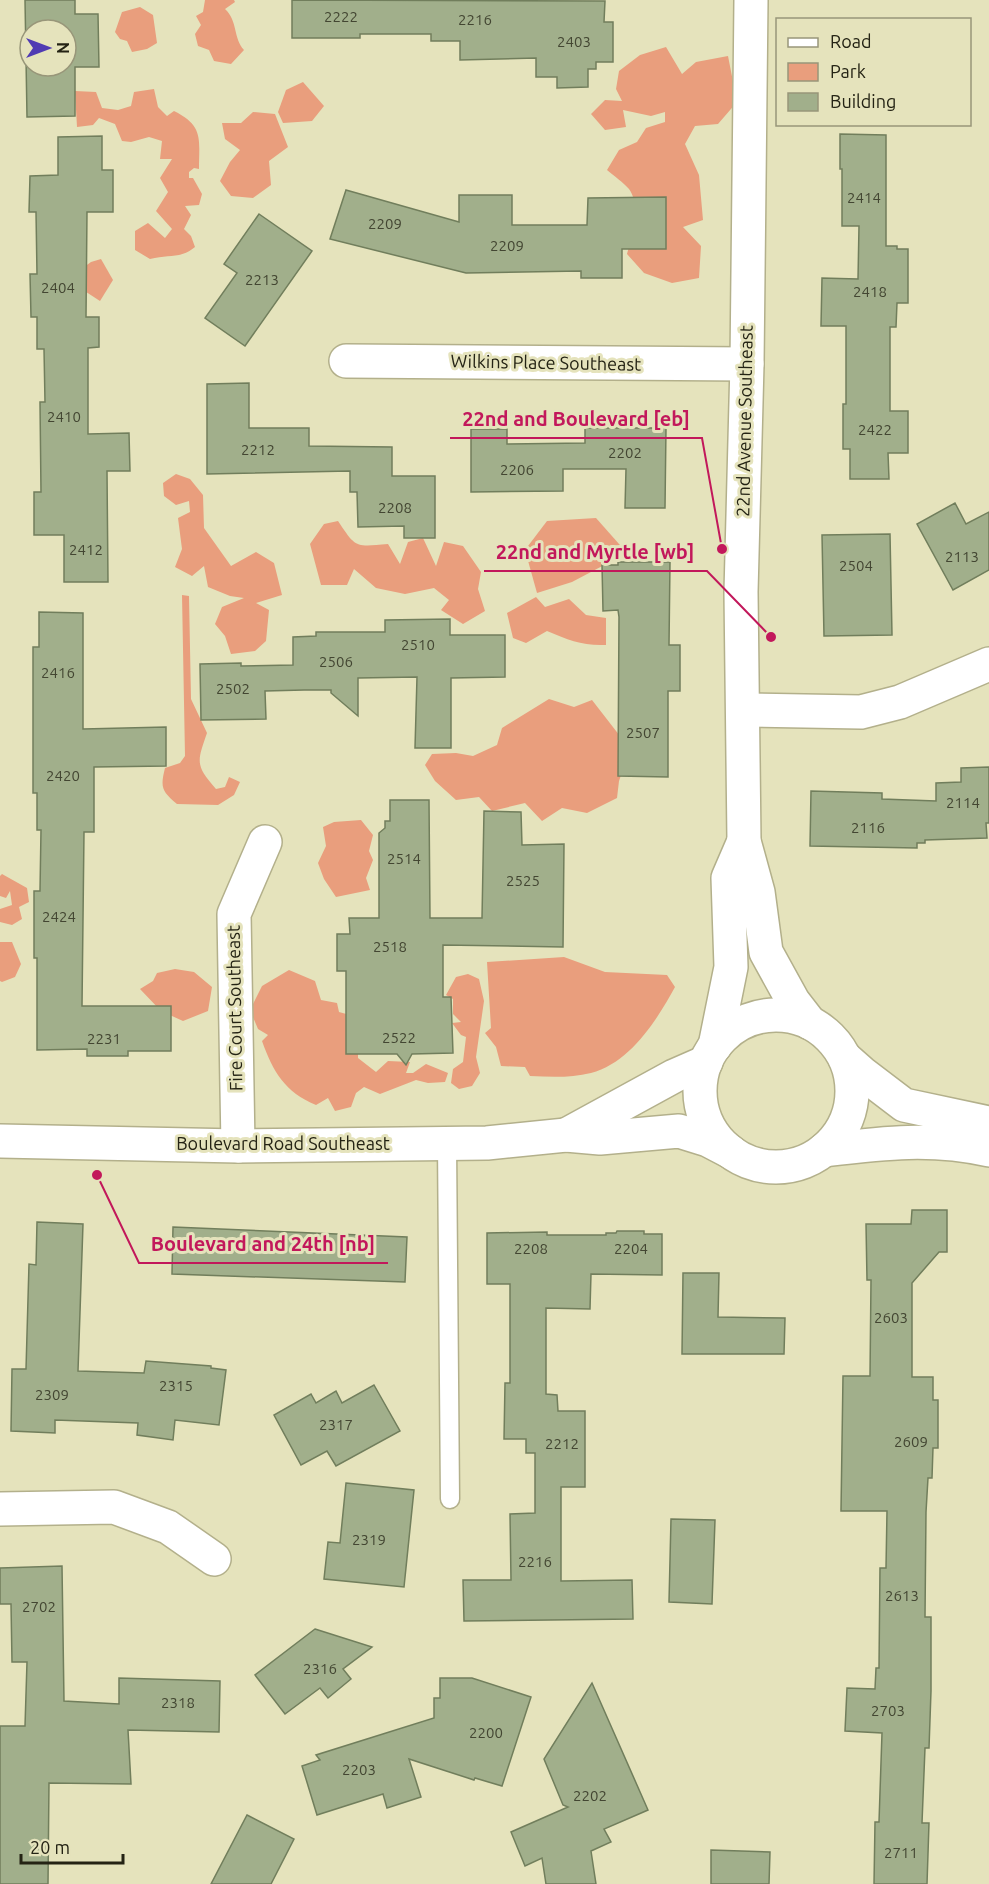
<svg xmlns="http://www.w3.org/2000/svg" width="989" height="1884" font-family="Ubuntu,sans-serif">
<rect width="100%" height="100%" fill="#e5e3bc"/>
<g fill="#e99e7d">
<path d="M 205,0 L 234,0 L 235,2 L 225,9 C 238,21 233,38 244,50 L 231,64 L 214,61 L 209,50 L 198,46 L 195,34 L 201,25 L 196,16 L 203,12 Z"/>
<path d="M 140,7 L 153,15 L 157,43 L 147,49 L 132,52 L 127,41 L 120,39 L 115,32 L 122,12 Z"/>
<path d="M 666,47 L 682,74 L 696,62 L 728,56 L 737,102 L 718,124 L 695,126 L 685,144 L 699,175 L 703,220 L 683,227 L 701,246 L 699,278 L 672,283 L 644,273 L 627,254 C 632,236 641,205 629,189 C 623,182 614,176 607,170 L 619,150 L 637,142 L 646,128 L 665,122 L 665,112 L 651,116 L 623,110 L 626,127 L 605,130 L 591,114 L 605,100 L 622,101 L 616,89 L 619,71 L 640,55 Z"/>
<path d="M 303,82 L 324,106 L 312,121 L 283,123 L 278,112 L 286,90 Z"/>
<path d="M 154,89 L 158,107 L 167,116 L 174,111 C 204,126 199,139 199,169 L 194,168 L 189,172 L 189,178 L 193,178 L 202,194 L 199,205 L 185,206 L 191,215 L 184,229 L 191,236 L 195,247 C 181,259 169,254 150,259 L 135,250 L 135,231 L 148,223 L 165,238 L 172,229 L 156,211 L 168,192 L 160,178 L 172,159 L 160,159 L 162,141 L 149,137 L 131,142 L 122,141 L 115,124 L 99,118 L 93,125 L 77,127 L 75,91 L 96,92 L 102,108 L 118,110 L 131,106 L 134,92 Z"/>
<path d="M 253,112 L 275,114 L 288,147 L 269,161 L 271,185 L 253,198 L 231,196 L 220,181 L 230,162 L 240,150 L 225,139 L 222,123 L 241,123 Z"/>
<path d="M 101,259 L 113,280 L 100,301 L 80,288 L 80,270 L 91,262 Z"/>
<path d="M 176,474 L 190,479 L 203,495 L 204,528 L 231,566 L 256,552 L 274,563 L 282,595 L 256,603 L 269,610 L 266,641 L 255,651 L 231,654 L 225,636 L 215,624 L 222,607 L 244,598 L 230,596 L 208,587 L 204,566 L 192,576 L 175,567 L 182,549 L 178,518 L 190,512 L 189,501 L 176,505 L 164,496 L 163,483 Z"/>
<path d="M 596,518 L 627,553 L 572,582 L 537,593 L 525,550 L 547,521 Z"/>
<path d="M 338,521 C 356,548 355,547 388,544 L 400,564 L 408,542 L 423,538 L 436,566 L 444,542 L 463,546 L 481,572 L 478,589 L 485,611 L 463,624 L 441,610 L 449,600 L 434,588 L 405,594 L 376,588 L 354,569 L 347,585 L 321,585 L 310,544 L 324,524 Z"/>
<path d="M 182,595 L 189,596 L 191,699 L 207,733 C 197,762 195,765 216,789 L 225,787 L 229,777 L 240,782 L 234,795 L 218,805 L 177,804 C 162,791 160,788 165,768 L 180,763 L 185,756 Z"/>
<path d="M 536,597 L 545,607 L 569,599 L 586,615 L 606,618 L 606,645 C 582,646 569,640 547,631 L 526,643 L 513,638 L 507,613 Z"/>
<path d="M 549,699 L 574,707 L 592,700 L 630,749 L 619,781 L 617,798 L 587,813 L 562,808 L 542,821 L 525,803 L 492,811 L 479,797 L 456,800 L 435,781 L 425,765 L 432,754 L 456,753 L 473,756 L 497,745 L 502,728 Z"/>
<path d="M 361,820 L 373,835 L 369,851 L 373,860 L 366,878 L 370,890 L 336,897 L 324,879 L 318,863 L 326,846 L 323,827 L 334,822 Z"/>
<path d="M 2,874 L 27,888 L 29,902 L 19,907 L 22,919 L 12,925 L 0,922 L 0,909 L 12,905 L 10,891 L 6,898 L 0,896 L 0,876 Z"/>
<path d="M 0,942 L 12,942 L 21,964 L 15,977 L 2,982 L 0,981 Z"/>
<path d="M 564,957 L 605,972 L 667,975 L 675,987 C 657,1020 630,1063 591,1073 C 571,1078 551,1077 530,1076 L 525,1067 L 501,1066 L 496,1047 L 485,1033 L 491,1028 L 487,962 Z"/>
<path d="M 175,969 L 194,972 L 212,987 L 208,1011 L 183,1021 L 161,1011 L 140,989 L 153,981 L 157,973 Z"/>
<path d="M 289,970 L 315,981 L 321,1000 L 337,1003 L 339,1012 L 350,1015 L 358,1046 L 358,1058 L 376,1072 L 388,1061 L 410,1062 L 406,1073 L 413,1073 L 426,1064 L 448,1073 L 445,1082 L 428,1083 L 416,1080 L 380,1094 L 364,1087 L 356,1093 L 351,1107 L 335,1111 L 328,1098 L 316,1105 C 285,1092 273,1072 262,1041 L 268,1035 L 258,1029 L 250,1010 L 262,986 Z"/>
<path d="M 468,974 L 479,979 L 484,1001 L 476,1057 L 480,1073 L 472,1086 L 459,1089 L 451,1083 L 453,1069 L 463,1062 L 466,1037 L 461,1035 L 452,1023 L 461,1022 L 453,1014 L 453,999 L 446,995 L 456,977 Z"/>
</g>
<g fill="#a1af8b" stroke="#717e5c" stroke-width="1.5" fill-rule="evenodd">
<path d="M 25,0 L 75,0 L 75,14 L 98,14 L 99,67 L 75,67 L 75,116 L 27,117 ZM 30,30 L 66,30 L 66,66 L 30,66 Z"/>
<path d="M 292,0 L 605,1 L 604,22 L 613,22 L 613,62 L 596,62 L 596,69 L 588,69 L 588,87 L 557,88 L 557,77 L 536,77 L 536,58 L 460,60 L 460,41 L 431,41 L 431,34 L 360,34 L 360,38 L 292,38 Z"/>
<path d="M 840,134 L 886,135 L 886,246 L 897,246 L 897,249 L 908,249 L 908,303 L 897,303 L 896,327 L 890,327 L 890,411 L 908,411 L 908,453 L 888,453 L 889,479 L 850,479 L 850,449 L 843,449 L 843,404 L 846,404 L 846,326 L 821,326 L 822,278 L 858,279 L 859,226 L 842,226 L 842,169 L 840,169 Z"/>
<path d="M 102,136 L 102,170 L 113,170 L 113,212 L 87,212 L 86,317 L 99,317 L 99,347 L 88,348 L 88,434 L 129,433 L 130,471 L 107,471 L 108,582 L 64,582 L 64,535 L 34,535 L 34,492 L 41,492 L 40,402 L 45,402 L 44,349 L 37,349 L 37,317 L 31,317 L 30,274 L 37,274 L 36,212 L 29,212 L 30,176 L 58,175 L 58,137 Z"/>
<path d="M 346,190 L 459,222 L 459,195 L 512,195 L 512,225 L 587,225 L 588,198 L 666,197 L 666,249 L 622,249 L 622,278 L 581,278 L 581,271 L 466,273 L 330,239 Z"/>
<path d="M 259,214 L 312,251 L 245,346 L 205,318 L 237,273 L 224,264 Z"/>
<path d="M 249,383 L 249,428 L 309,428 L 309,446 L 392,447 L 392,476 L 435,476 L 435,538 L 404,538 L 404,526 L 358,527 L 357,492 L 350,492 L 350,471 L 207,474 L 207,384 Z"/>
<path d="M 585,428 L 666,428 L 665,508 L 625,508 L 626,469 L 563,469 L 563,491 L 471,492 L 471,429 L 507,429 L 507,444 L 585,443 Z"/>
<path d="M 955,503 L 966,524 L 989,512 L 989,570 L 953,590 L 917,524 Z"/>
<path d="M 890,534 L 892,635 L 824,636 L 822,535 Z"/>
<path d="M 618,562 L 670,562 L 669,645 L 680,645 L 680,691 L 668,691 L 668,777 L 618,776 L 619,617 L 618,610 L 603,611 L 602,565 L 618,565 Z"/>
<path d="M 39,612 L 83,613 L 83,729 L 166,727 L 166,766 L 94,767 L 94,832 L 84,832 L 82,1006 L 171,1006 L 171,1051 L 128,1051 L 128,1056 L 87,1056 L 87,1049 L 37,1050 L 37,958 L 34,958 L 34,891 L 40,891 L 41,830 L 37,830 L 37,793 L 33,793 L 33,647 L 39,647 Z"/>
<path d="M 450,619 L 450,635 L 505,635 L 505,677 L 451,678 L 451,748 L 415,748 L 417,677 L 358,678 L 358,716 L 331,693 L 331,690 L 304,690 L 265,691 L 266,719 L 201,720 L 200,664 L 241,663 L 241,666 L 293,665 L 293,637 L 316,636 L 316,632 L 385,632 L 385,620 Z"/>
<path d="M 989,767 L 989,823 L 986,823 L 987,838 L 925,840 L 925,843 L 917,843 L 917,848 L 810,846 L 811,791 L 882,793 L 882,799 L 936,801 L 936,783 L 961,782 L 961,768 Z"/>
<path d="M 390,800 L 429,800 L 430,918 L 482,918 L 484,811 L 521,812 L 522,845 L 564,844 L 563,947 L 443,945 L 443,997 L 451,997 L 453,1053 L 412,1054 L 406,1065 L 397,1054 L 346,1054 L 346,971 L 337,971 L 337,934 L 350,934 L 349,918 L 379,918 L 379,833 L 385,828 L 385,821 L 390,821 Z"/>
<path d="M 912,1210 L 947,1210 L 947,1252 L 939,1252 L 912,1283 L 912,1377 L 933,1377 L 933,1400 L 938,1400 L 938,1448 L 933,1448 L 932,1478 L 928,1478 L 926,1512 L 925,1617 L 931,1617 L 931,1691 L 929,1748 L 925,1748 L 922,1823 L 929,1823 L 927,1884 L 874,1884 L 875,1822 L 879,1822 L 882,1733 L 845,1731 L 847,1688 L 875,1689 L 876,1668 L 879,1668 L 880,1568 L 886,1568 L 887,1511 L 841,1511 L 843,1376 L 870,1376 L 871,1280 L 867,1280 L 866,1224 L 911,1224 Z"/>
<path d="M 37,1222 L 83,1224 L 78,1371 L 144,1373 L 146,1361 L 211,1366 L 211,1368 L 226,1370 L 219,1425 L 175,1420 L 173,1440 L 137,1435 L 138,1423 L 55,1420 L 55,1433 L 11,1431 L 12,1369 L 26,1369 L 29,1264 L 36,1265 Z"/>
<path d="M 173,1227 L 407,1237 L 405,1282 L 172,1274 Z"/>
<path d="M 617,1231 L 644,1231 L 644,1234 L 662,1234 L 662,1275 L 591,1274 L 590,1309 L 546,1308 L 546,1394 L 557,1395 L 558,1411 L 585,1411 L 585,1487 L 561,1487 L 561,1581 L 632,1580 L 633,1619 L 464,1621 L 463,1580 L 511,1580 L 510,1514 L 535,1513 L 535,1453 L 526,1453 L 526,1439 L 504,1439 L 505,1383 L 510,1383 L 510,1284 L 487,1284 L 487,1233 L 547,1232 L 547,1235 L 606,1235 L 606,1233 L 616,1233 Z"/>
<path d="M 683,1273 L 719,1273 L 718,1317 L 785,1318 L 784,1354 L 682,1354 Z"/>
<path d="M 374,1385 L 400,1431 L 336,1466 L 327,1451 L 301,1465 L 274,1415 L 311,1394 L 316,1403 L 336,1391 L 342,1403 Z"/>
<path d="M 346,1483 L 414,1490 L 404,1587 L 324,1579 L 328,1542 L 340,1543 Z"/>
<path d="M 671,1519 L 715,1520 L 712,1604 L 669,1602 Z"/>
<path d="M 62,1566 L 64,1701 L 119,1704 L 119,1678 L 220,1681 L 219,1732 L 128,1730 L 131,1784 L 49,1783 L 48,1884 L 0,1884 L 0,1726 L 25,1726 L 27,1662 L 12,1662 L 11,1604 L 0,1604 L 0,1568 Z"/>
<path d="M 315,1629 L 372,1647 L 343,1669 L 351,1679 L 328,1698 L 320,1688 L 285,1714 L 255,1675 Z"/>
<path d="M 440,1678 L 472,1678 L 531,1697 L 502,1786 L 475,1778 L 474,1780 L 409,1759 L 421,1797 L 387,1808 L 383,1794 L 317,1815 L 302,1766 L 320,1760 L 316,1755 L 434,1718 L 434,1698 L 440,1698 Z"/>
<path d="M 592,1683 L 648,1810 L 604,1829 L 611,1842 L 591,1851 L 596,1884 L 546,1884 L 542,1858 L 525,1866 L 511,1832 L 568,1807 L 563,1805 L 544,1759 Z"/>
<path d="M 247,1815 L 294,1839 L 271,1884 L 211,1884 Z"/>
<path d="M 711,1850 L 770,1852 L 769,1884 L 711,1884 Z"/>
</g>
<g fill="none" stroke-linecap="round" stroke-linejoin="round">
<defs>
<path id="service" d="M 447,1143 L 450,1499"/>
<g id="minor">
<path d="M 346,361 L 747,364"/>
<path d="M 743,710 L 861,712 L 900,702 L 989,664"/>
<path d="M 238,1146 L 234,914 L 265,842"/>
<path d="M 0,1509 L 114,1507 L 168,1527 L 214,1559"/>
</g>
<g id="tertiary">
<path d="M 751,0 L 747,364 L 741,592 L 744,841 L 758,892 L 766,952 L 793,1001 L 810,1023"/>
<circle cx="776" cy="1091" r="76"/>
<path d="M 715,1046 L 731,967 L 728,878 L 744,841"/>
<path d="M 845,1058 L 862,1073 L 904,1105 L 989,1123"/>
<path d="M 566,1135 L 674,1076 L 706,1062"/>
<path d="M 0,1141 L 238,1146 L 487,1143 L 566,1135 L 600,1138 L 679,1131 L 708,1140 L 731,1152"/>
<path d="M 824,1150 C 883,1143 931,1137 989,1150"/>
</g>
</defs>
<use href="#service" stroke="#b3b08b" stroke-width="21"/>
<use href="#minor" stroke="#b3b08b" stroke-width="36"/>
<use href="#tertiary" stroke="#b3b08b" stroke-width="36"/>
<use href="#service" stroke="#fff" stroke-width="18"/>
<use href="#minor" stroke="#fff" stroke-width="33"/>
<use href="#tertiary" stroke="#fff" stroke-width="33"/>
</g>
<g text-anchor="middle" stroke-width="6" stroke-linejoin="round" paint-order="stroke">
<g font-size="15" fill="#434632">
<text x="341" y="22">2222</text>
<text x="475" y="25">2216</text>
<text x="574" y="47">2403</text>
<text x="864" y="203">2414</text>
<text x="385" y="229">2209</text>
<text x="507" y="251">2209</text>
<text x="262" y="285">2213</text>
<text x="58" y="293">2404</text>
<text x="870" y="297">2418</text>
<text x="64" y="422">2410</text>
<text x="875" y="435">2422</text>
<text x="258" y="455">2212</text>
<text x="625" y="458">2202</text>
<text x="517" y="475">2206</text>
<text x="395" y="513">2208</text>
<text x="86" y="555">2412</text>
<text x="962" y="562">2113</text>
<text x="856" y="571">2504</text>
<text x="418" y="650">2510</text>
<text x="336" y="667">2506</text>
<text x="58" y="678">2416</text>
<text x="233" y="694">2502</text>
<text x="643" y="738">2507</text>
<text x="63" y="781">2420</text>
<text x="963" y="808">2114</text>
<text x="868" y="833">2116</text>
<text x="404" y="864">2514</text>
<text x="523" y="886">2525</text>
<text x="59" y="922">2424</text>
<text x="390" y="952">2518</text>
<text x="399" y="1043">2522</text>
<text x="104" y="1044">2231</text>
<text x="531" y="1254">2208</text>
<text x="631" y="1254">2204</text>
<text x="891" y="1323">2603</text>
<text x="176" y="1391">2315</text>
<text x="52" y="1400">2309</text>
<text x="336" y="1430">2317</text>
<text x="911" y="1447">2609</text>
<text x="562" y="1449">2212</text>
<text x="369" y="1545">2319</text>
<text x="535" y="1567">2216</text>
<text x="902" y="1601">2613</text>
<text x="39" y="1612">2702</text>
<text x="320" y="1674">2316</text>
<text x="178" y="1708">2318</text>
<text x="888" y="1716">2703</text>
<text x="486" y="1738">2200</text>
<text x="359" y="1775">2203</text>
<text x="590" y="1801">2202</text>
<text x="901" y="1858">2711</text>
</g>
<g font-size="18" fill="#242314" stroke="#e5e3bc">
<text transform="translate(546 363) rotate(1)" y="6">Wilkins Place Southeast</text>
<text transform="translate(745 421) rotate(-89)" y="6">22nd Avenue Southeast</text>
<text transform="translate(235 1008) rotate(-91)" y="6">Fire Court Southeast</text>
<text x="283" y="1150">Boulevard Road Southeast</text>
</g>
</g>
<path fill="none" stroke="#c2185b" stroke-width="2" d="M722 549L702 438H450M771 637L707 571H484M97 1175L139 1263H388"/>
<g fill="#c2185b" stroke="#e5e3bc" stroke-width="2">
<circle cx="722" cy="549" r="6"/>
<circle cx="771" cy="637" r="6"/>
<circle cx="97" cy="1175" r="6"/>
</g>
<g font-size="20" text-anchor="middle" font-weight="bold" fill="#c2185b" stroke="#e5e3bc" stroke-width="6" stroke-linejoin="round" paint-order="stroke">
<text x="576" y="426">22nd and Boulevard [eb]</text>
<text x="595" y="559">22nd and Myrtle [wb]</text>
<text x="263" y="1251">Boulevard and 24th [nb]</text>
</g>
<rect x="776" y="18" width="195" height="108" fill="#e5e3bc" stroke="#989679" stroke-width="1.5"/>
<rect x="788" y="38" width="30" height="9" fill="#ffffff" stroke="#989679" stroke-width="1.5"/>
<text x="830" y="48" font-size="18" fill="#242314">Road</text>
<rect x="788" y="63" width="30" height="18" fill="#e99e7d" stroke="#989679" stroke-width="1.5"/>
<text x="830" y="78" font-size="18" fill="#242314">Park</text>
<rect x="788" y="93" width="30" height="18" fill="#a1af8b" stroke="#989679" stroke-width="1.5"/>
<text x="830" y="108" font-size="18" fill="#242314">Building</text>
<g transform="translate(48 48) rotate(90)"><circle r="28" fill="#e5e3bc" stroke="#989679" stroke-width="1.5"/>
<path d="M0-4.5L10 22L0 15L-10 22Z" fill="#503bb3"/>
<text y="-9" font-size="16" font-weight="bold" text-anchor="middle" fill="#242314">N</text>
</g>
<path d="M21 1854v9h102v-9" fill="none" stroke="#242314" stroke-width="3"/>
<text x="30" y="1854" font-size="18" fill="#242314" stroke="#e5e3bc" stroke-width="4.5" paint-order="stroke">20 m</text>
</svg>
